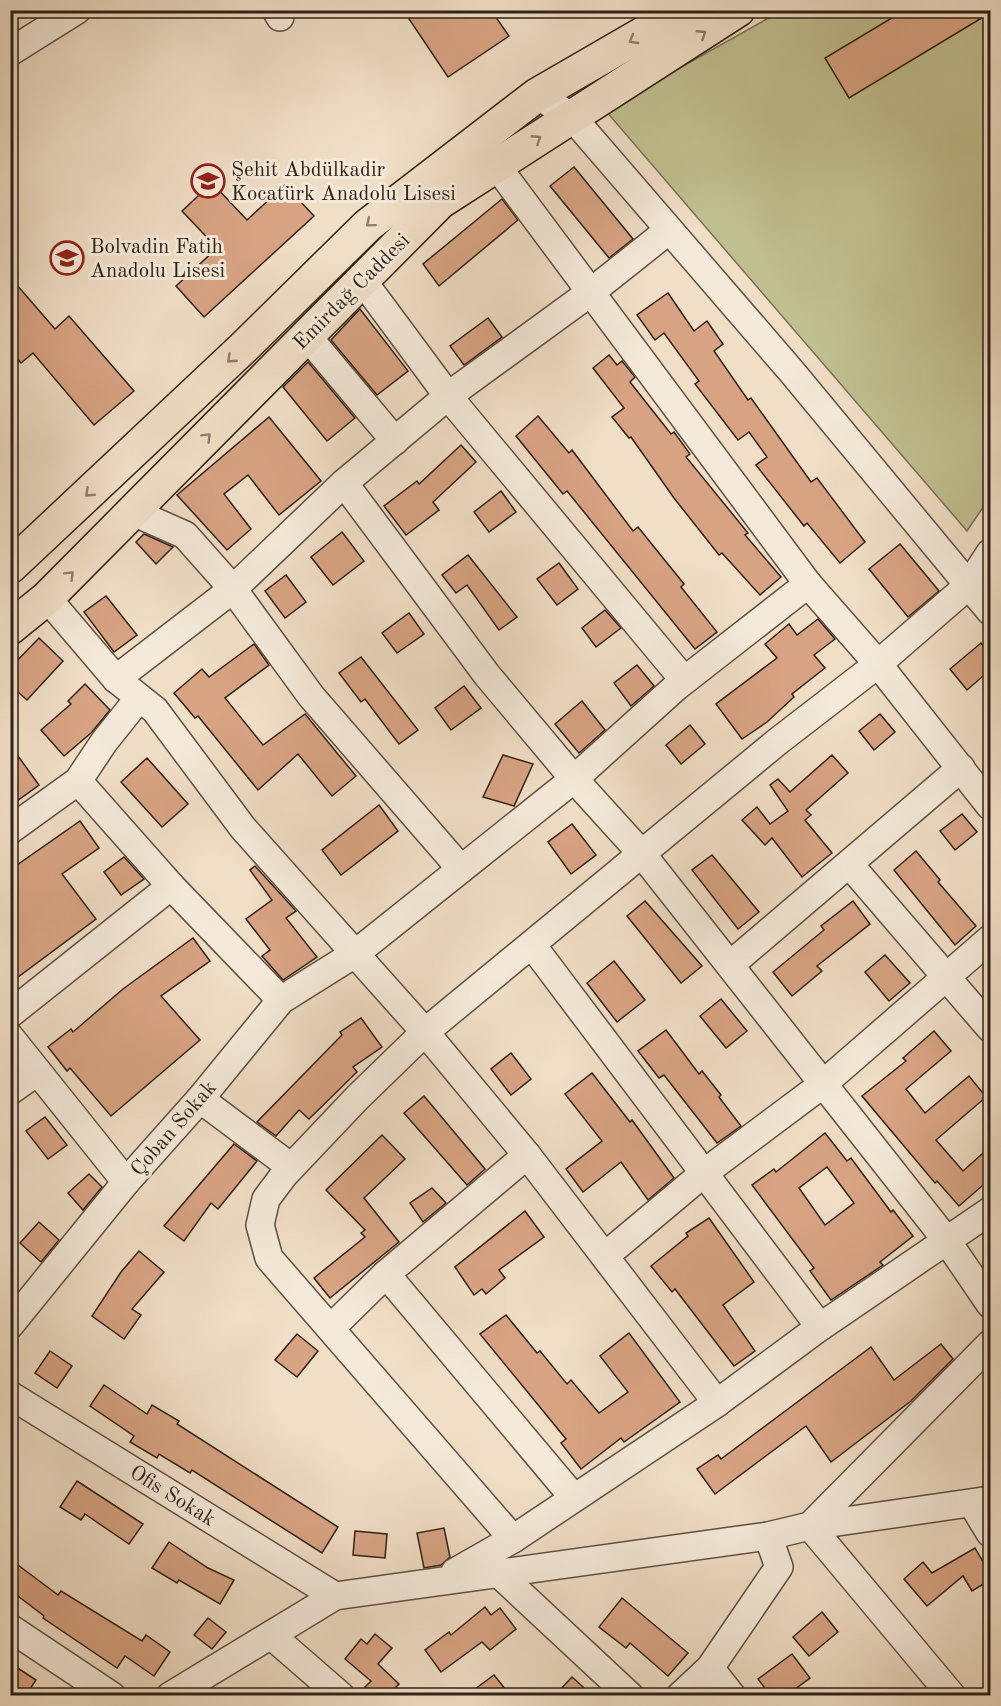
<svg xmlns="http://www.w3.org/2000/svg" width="1001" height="1706" font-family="'Old Standard TT',serif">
<rect width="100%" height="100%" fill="#f0dec6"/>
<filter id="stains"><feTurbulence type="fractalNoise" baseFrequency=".00333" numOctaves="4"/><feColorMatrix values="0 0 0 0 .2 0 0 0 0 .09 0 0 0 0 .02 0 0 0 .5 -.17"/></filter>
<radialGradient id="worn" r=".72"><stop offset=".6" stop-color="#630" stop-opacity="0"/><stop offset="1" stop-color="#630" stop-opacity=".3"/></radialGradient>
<path fill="#c1bf90" stroke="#787053" stroke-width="1.5" d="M 781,11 L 990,11 L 990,497 L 967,531 L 605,110 Z"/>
<g fill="#d8a383" stroke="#2f2016" stroke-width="1.5" fill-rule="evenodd">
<path d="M 403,10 L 491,10 L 509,36 L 448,77 Z"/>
<path d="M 905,10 L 990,10 L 990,13 L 849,98 L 825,58 Z"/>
<path d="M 574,167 L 633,239 L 609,258 L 550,186 Z"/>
<path d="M 212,183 L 247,220 L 285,185 L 314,216 L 204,317 L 176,286 L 217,248 L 182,211 Z"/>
<path d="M 502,199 L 518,220 L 439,286 L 423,264 Z"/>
<path d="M 10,277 L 55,329 L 69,316 L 134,391 L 94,425 L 33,353 L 21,363 L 10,350 Z"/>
<path d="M 668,293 L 694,331 L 707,321 L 723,344 L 714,351 L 748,400 L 751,398 L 811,482 L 817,478 L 865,542 L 840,563 L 807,523 L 804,526 L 756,465 L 767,457 L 749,432 L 738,440 L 695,384 L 699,381 L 664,333 L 655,340 L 637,315 Z"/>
<path d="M 360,309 L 408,371 L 377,395 L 331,340 Z"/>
<path d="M 488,318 L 502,337 L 464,365 L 450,346 Z"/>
<path d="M 609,355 L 617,365 L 622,361 L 635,377 L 630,382 L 671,434 L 674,432 L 690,454 L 686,457 L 748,533 L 745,535 L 781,577 L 760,595 L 722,553 L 719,555 L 674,498 L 631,437 L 629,438 L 612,417 L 624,408 L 593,368 Z"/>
<path d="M 308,362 L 355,418 L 327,441 L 283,387 Z"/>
<path d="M 538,416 L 569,453 L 572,450 L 633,531 L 638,527 L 684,584 L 681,587 L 717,632 L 695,649 L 567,491 L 563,494 L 516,436 Z"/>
<path d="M 269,417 L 321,481 L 279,515 L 248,475 L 224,494 L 251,529 L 227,550 L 177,495 Z"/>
<path d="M 461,445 L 476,462 L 433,502 L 439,510 L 406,535 L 384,506 L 417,481 L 419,484 Z"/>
<path d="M 501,491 L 516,512 L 489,532 L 474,512 Z"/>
<path d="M 342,532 L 364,561 L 333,585 L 311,557 Z"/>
<path d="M 144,534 L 173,547 L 156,564 L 136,542 Z"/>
<path d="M 900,544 L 939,591 L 908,617 L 869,569 Z"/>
<path d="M 468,555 L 517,617 L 499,630 L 467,585 L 456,593 L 442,575 Z"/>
<path d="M 559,563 L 578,589 L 557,605 L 537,579 Z"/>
<path d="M 286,575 L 306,602 L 285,618 L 265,591 Z"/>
<path d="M 106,596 L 137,635 L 114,652 L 84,612 Z"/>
<path d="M 605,610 L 621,628 L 596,647 L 582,628 Z"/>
<path d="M 409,613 L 424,634 L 397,653 L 382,633 Z"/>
<path d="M 818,619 L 835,639 L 814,655 L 825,668 L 792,694 L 794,697 L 767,722 L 742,739 L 716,704 L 777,658 L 765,644 L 789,624 L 797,635 Z"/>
<path d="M 39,638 L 63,661 L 27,700 L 10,685 L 10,668 Z"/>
<path d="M 981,643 L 990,655 L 990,670 L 967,690 L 950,669 Z"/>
<path d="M 254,644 L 269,665 L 225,698 L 263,745 L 305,714 L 356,776 L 332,796 L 298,754 L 258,790 L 198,716 L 195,718 L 174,693 L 202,669 L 209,677 Z"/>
<path d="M 361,657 L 418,730 L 399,744 L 365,699 L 361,702 L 339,673 Z"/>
<path d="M 637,665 L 654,686 L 631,706 L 614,683 Z"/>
<path d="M 85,684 L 110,710 L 91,733 L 64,756 L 41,730 L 71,704 L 68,701 Z"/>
<path d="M 464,686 L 481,708 L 451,730 L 435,708 Z"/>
<path d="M 582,701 L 605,730 L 579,753 L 555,724 Z"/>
<path d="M 880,714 L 895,732 L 874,750 L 859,731 Z"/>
<path d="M 690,725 L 705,744 L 681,764 L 666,745 Z"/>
<path d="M 10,745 L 39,785 L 10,806 Z"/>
<path d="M 503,755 L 533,764 L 514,806 L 483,797 Z"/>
<path d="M 832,755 L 848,773 L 806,810 L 811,815 L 805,820 L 832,853 L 802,877 L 772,838 L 765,845 L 742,820 L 757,807 L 770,824 L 788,811 L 770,785 L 778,779 L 790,792 Z"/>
<path d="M 147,758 L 188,804 L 162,827 L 121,782 Z"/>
<path d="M 379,805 L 398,831 L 341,875 L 322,850 Z"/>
<path d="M 962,814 L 977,832 L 955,850 L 940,831 Z"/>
<path d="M 80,821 L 99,848 L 62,874 L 96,919 L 10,983 L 10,870 Z"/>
<path d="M 572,824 L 596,855 L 571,874 L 548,842 Z"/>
<path d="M 916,851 L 940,880 L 938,882 L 976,926 L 955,945 L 894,870 Z"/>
<path d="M 712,855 L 759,912 L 738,929 L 692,870 Z"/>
<path d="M 124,857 L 144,879 L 121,895 L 104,872 Z"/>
<path d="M 255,866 L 296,911 L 286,918 L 317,957 L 283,980 L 262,956 L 270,950 L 246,919 L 272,900 L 250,870 Z"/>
<path d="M 645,901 L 702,966 L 681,983 L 627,916 Z"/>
<path d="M 853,901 L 870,924 L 817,966 L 822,971 L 792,996 L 773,972 L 824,930 L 821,926 Z"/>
<path d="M 193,938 L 210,961 L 161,996 L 200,1040 L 111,1116 L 70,1068 L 67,1071 L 48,1047 L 71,1029 L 73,1032 L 123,989 Z"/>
<path d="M 885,955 L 910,983 L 889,1001 L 865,972 Z"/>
<path d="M 614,961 L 645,1000 L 617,1022 L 587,983 Z"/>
<path d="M 721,999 L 747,1031 L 726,1048 L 700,1016 Z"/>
<path d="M 361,1018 L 382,1047 L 353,1067 L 357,1072 L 309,1119 L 299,1110 L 276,1136 L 257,1122 L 342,1035 L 340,1032 Z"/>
<path d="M 666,1030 L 699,1074 L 702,1071 L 721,1095 L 719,1097 L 741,1126 L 717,1143 L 664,1075 L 659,1078 L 638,1051 Z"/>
<path d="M 934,1031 L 951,1051 L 906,1089 L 925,1113 L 969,1076 L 986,1097 L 936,1140 L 963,1171 L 990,1147 L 990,1179 L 959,1206 L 937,1181 L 935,1183 L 862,1096 L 906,1061 L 903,1058 Z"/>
<path d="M 511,1053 L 531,1079 L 511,1095 L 491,1069 Z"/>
<path d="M 592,1073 L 630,1122 L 632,1120 L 674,1178 L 648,1200 L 621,1162 L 583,1192 L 566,1169 L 602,1141 L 565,1094 Z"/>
<path d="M 424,1096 L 485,1169 L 467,1185 L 404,1113 Z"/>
<path d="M 45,1117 L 67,1145 L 48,1159 L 26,1131 Z"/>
<path d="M 825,1133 L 847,1161 L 851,1158 L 891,1212 L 893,1210 L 913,1236 L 880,1262 L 883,1265 L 831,1300 L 810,1271 L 814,1268 L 752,1185 L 774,1169 L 776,1172 ZM 827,1167 L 854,1203 L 825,1225 L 799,1188 Z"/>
<path d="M 382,1135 L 405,1159 L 364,1198 L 399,1242 L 330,1298 L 314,1278 L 365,1237 L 361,1233 L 365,1230 L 326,1190 Z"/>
<path d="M 234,1144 L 257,1161 L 218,1209 L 211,1203 L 184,1241 L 164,1226 Z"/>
<path d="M 89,1174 L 102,1187 L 83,1210 L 68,1193 Z"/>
<path d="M 432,1188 L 446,1203 L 423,1222 L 410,1203 Z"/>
<path d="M 525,1211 L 544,1237 L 499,1270 L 505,1278 L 486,1294 L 482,1289 L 474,1295 L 455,1267 Z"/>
<path d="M 709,1218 L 754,1282 L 723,1305 L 755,1351 L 734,1366 L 675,1289 L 672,1292 L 651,1266 L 688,1236 L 686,1233 Z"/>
<path d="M 39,1222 L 59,1240 L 41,1262 L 20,1243 Z"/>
<path d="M 139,1251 L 164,1272 L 132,1309 L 141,1315 L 124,1339 L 92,1316 L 121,1272 Z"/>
<path d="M 506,1315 L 537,1353 L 540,1351 L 567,1384 L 571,1380 L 599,1413 L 628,1392 L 600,1356 L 629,1333 L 680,1402 L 624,1442 L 621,1438 L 581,1469 L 561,1443 L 566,1439 L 480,1334 Z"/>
<path d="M 297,1334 L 318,1351 L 297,1377 L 275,1360 Z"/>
<path d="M 941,1344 L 953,1359 L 911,1401 L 831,1462 L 806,1426 L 715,1494 L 697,1469 L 718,1455 L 721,1459 L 871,1347 L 894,1380 Z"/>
<path d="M 50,1351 L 72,1366 L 57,1388 L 35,1373 Z"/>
<path d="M 104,1385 L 147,1414 L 152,1405 L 179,1421 L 177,1424 L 338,1527 L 322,1553 L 192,1470 L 190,1473 L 159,1454 L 157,1458 L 130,1442 L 134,1436 L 90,1406 Z"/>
<path d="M 77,1481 L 143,1524 L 129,1544 L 85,1514 L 81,1520 L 60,1507 Z"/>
<path d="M 444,1528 L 450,1557 L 441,1565 L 424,1568 L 417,1533 Z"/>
<path d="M 355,1531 L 387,1534 L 385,1558 L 353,1555 Z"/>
<path d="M 169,1542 L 208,1568 L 234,1580 L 220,1604 L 179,1580 L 177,1583 L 152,1568 Z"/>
<path d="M 975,1548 L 990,1574 L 990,1580 L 972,1591 L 963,1576 L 927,1606 L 904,1579 L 923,1562 L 932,1573 Z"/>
<path d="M 10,1559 L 58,1595 L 61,1591 L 142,1641 L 146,1635 L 170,1652 L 154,1676 L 125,1656 L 117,1668 L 43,1618 L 44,1616 L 10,1590 Z"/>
<path d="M 622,1598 L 688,1653 L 668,1676 L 630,1643 L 626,1648 L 599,1627 Z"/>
<path d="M 485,1607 L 491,1615 L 500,1608 L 516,1629 L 490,1650 L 482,1642 L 441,1672 L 425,1650 L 449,1632 L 451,1635 Z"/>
<path d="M 822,1612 L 838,1632 L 809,1656 L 793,1637 Z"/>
<path d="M 208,1618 L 226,1632 L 212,1649 L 194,1635 Z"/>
<path d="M 375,1634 L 392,1648 L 378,1664 L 399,1684 L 388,1695 L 374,1695 L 365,1687 L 371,1681 L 345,1659 L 361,1639 L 367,1644 Z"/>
<path d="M 792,1654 L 810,1678 L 787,1695 L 770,1695 L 758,1679 Z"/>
<path d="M 10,1663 L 36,1680 L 26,1695 L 16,1695 L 10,1692 Z"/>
<path d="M 494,1675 L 510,1695 L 467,1695 Z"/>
<path d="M 572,1677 L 592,1695 L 555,1695 Z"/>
</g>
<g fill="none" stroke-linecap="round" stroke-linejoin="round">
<defs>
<g id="minor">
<path d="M 276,10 L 280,17"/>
<path d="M 10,52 L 77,10"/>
<path d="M 537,95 L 572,117 L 792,372 L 990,611"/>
<path d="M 496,165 L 808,584 L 878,664 L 990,806"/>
<path d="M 362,280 L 448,396 L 684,680"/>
<path d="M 307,336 L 395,441"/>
<path d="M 344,483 L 487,675 L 574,779 L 642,854 L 947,1241 L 990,1304"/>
<path d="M 133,512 L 185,535 L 233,589 L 311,696 L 461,869"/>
<path d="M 47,598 L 116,679 L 155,710 L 243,828 L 425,1032 L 527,1155 L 717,1403"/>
<path d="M 116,679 L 233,589 L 344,483 L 448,396 L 591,292 L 669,230"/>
<path d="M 78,781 L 171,886 L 281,1000"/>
<path d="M 10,830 L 78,781 L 104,742 L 139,698"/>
<path d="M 850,865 L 990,1028"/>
<path d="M 532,945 L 820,1327"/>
<path d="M 730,965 L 961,768"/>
<path d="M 10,1014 L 171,886"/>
<path d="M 10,1037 L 126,1182"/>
<path d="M 10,1091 L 37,1072"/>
<path d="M 200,1099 L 291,1167"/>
<path d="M 605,1256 L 704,1173 L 823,1084 L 990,939"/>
<path d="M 386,1274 L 574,1498"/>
<path d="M 10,1325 L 126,1182 L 200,1099 L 281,1000 L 356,953 L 574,779 L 676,687 L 808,584"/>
<path d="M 332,1327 L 386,1274 L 527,1155"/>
<path d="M 10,1395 L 335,1596"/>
<path d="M 973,1505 L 990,1533"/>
<path d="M 513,1539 L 269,1258 L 260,1225 L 266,1199 L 284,1175 L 357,1098 L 425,1032 L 777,742 L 878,664 L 969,585 L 990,553"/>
<path d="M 496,1571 L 630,1696"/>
<path d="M 455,1572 L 513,1539 L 717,1403 L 820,1327 L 990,1211"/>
<path d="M 10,1628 L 112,1696"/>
<path d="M 272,1636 L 341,1696"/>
<path d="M 710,1668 L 732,1696"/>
<path d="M 170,1696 L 335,1596 L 768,1536 L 810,1526 L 990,1500"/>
<path d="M 680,1696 L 710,1668 L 779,1567 L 768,1536"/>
<path d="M 952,1696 L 810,1526 L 990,1344"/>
</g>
<g id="major">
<path d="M 10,567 L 243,348 L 368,225 L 537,95 L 684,10"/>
<path d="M 10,628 L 47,598 L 440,202 L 738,10"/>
</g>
</defs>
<use href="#minor" stroke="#5f5042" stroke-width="30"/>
<use href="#major" stroke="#2f2016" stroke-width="36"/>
<use href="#minor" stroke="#f5eada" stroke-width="27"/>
<use href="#major" stroke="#f0dec6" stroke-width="33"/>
</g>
<defs><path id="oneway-chevron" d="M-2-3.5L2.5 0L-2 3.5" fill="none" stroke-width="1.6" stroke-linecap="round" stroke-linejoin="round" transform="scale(1.5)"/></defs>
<g stroke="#907f6e">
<use href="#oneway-chevron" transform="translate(702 34) rotate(-33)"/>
<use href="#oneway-chevron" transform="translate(633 40) rotate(150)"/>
<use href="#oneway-chevron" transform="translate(537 139) rotate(-33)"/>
<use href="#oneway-chevron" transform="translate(370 223) rotate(140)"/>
<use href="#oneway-chevron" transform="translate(231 359) rotate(137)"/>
<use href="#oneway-chevron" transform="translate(207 437) rotate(-45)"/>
<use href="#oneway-chevron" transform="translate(89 493) rotate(137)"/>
<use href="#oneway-chevron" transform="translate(70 575) rotate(-45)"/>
</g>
<defs>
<symbol id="school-ring" viewBox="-11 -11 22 22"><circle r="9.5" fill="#f5eada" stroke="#8f2418" stroke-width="1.5"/><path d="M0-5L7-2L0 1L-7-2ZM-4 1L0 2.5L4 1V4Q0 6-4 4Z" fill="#8f2418"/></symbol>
</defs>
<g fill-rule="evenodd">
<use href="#school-ring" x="189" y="162" width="38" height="38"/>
<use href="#school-ring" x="48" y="239" width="38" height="38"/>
</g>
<g text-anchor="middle" stroke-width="6" stroke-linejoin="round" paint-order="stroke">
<g font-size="21" fill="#2f2016" stroke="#f5eada" text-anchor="start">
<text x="231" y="176">Şehit Abdülkadir<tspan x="231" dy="24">Kocatürk Anadolu Lisesi</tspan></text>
<text x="90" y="253">Bolvadin Fatih<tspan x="90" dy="24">Anadolu Lisesi</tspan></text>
</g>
<g font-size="21" fill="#2f2016" stroke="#f5eada">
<text transform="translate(351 291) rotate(-45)" y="7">Emirdağ Caddesi</text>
<text transform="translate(173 1128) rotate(-49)" y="7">Çoban Sokak</text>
<text transform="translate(173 1495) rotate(32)" y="7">Ofis Sokak</text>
</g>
</g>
<rect width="1001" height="1706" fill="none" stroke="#f0dec6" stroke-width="36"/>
<rect x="12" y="12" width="977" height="1682" fill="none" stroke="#2f2016" stroke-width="3"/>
<rect x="18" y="18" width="965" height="1670" fill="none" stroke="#2f2016" stroke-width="1.5"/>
<rect width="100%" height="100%" filter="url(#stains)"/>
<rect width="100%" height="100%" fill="url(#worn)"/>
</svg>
